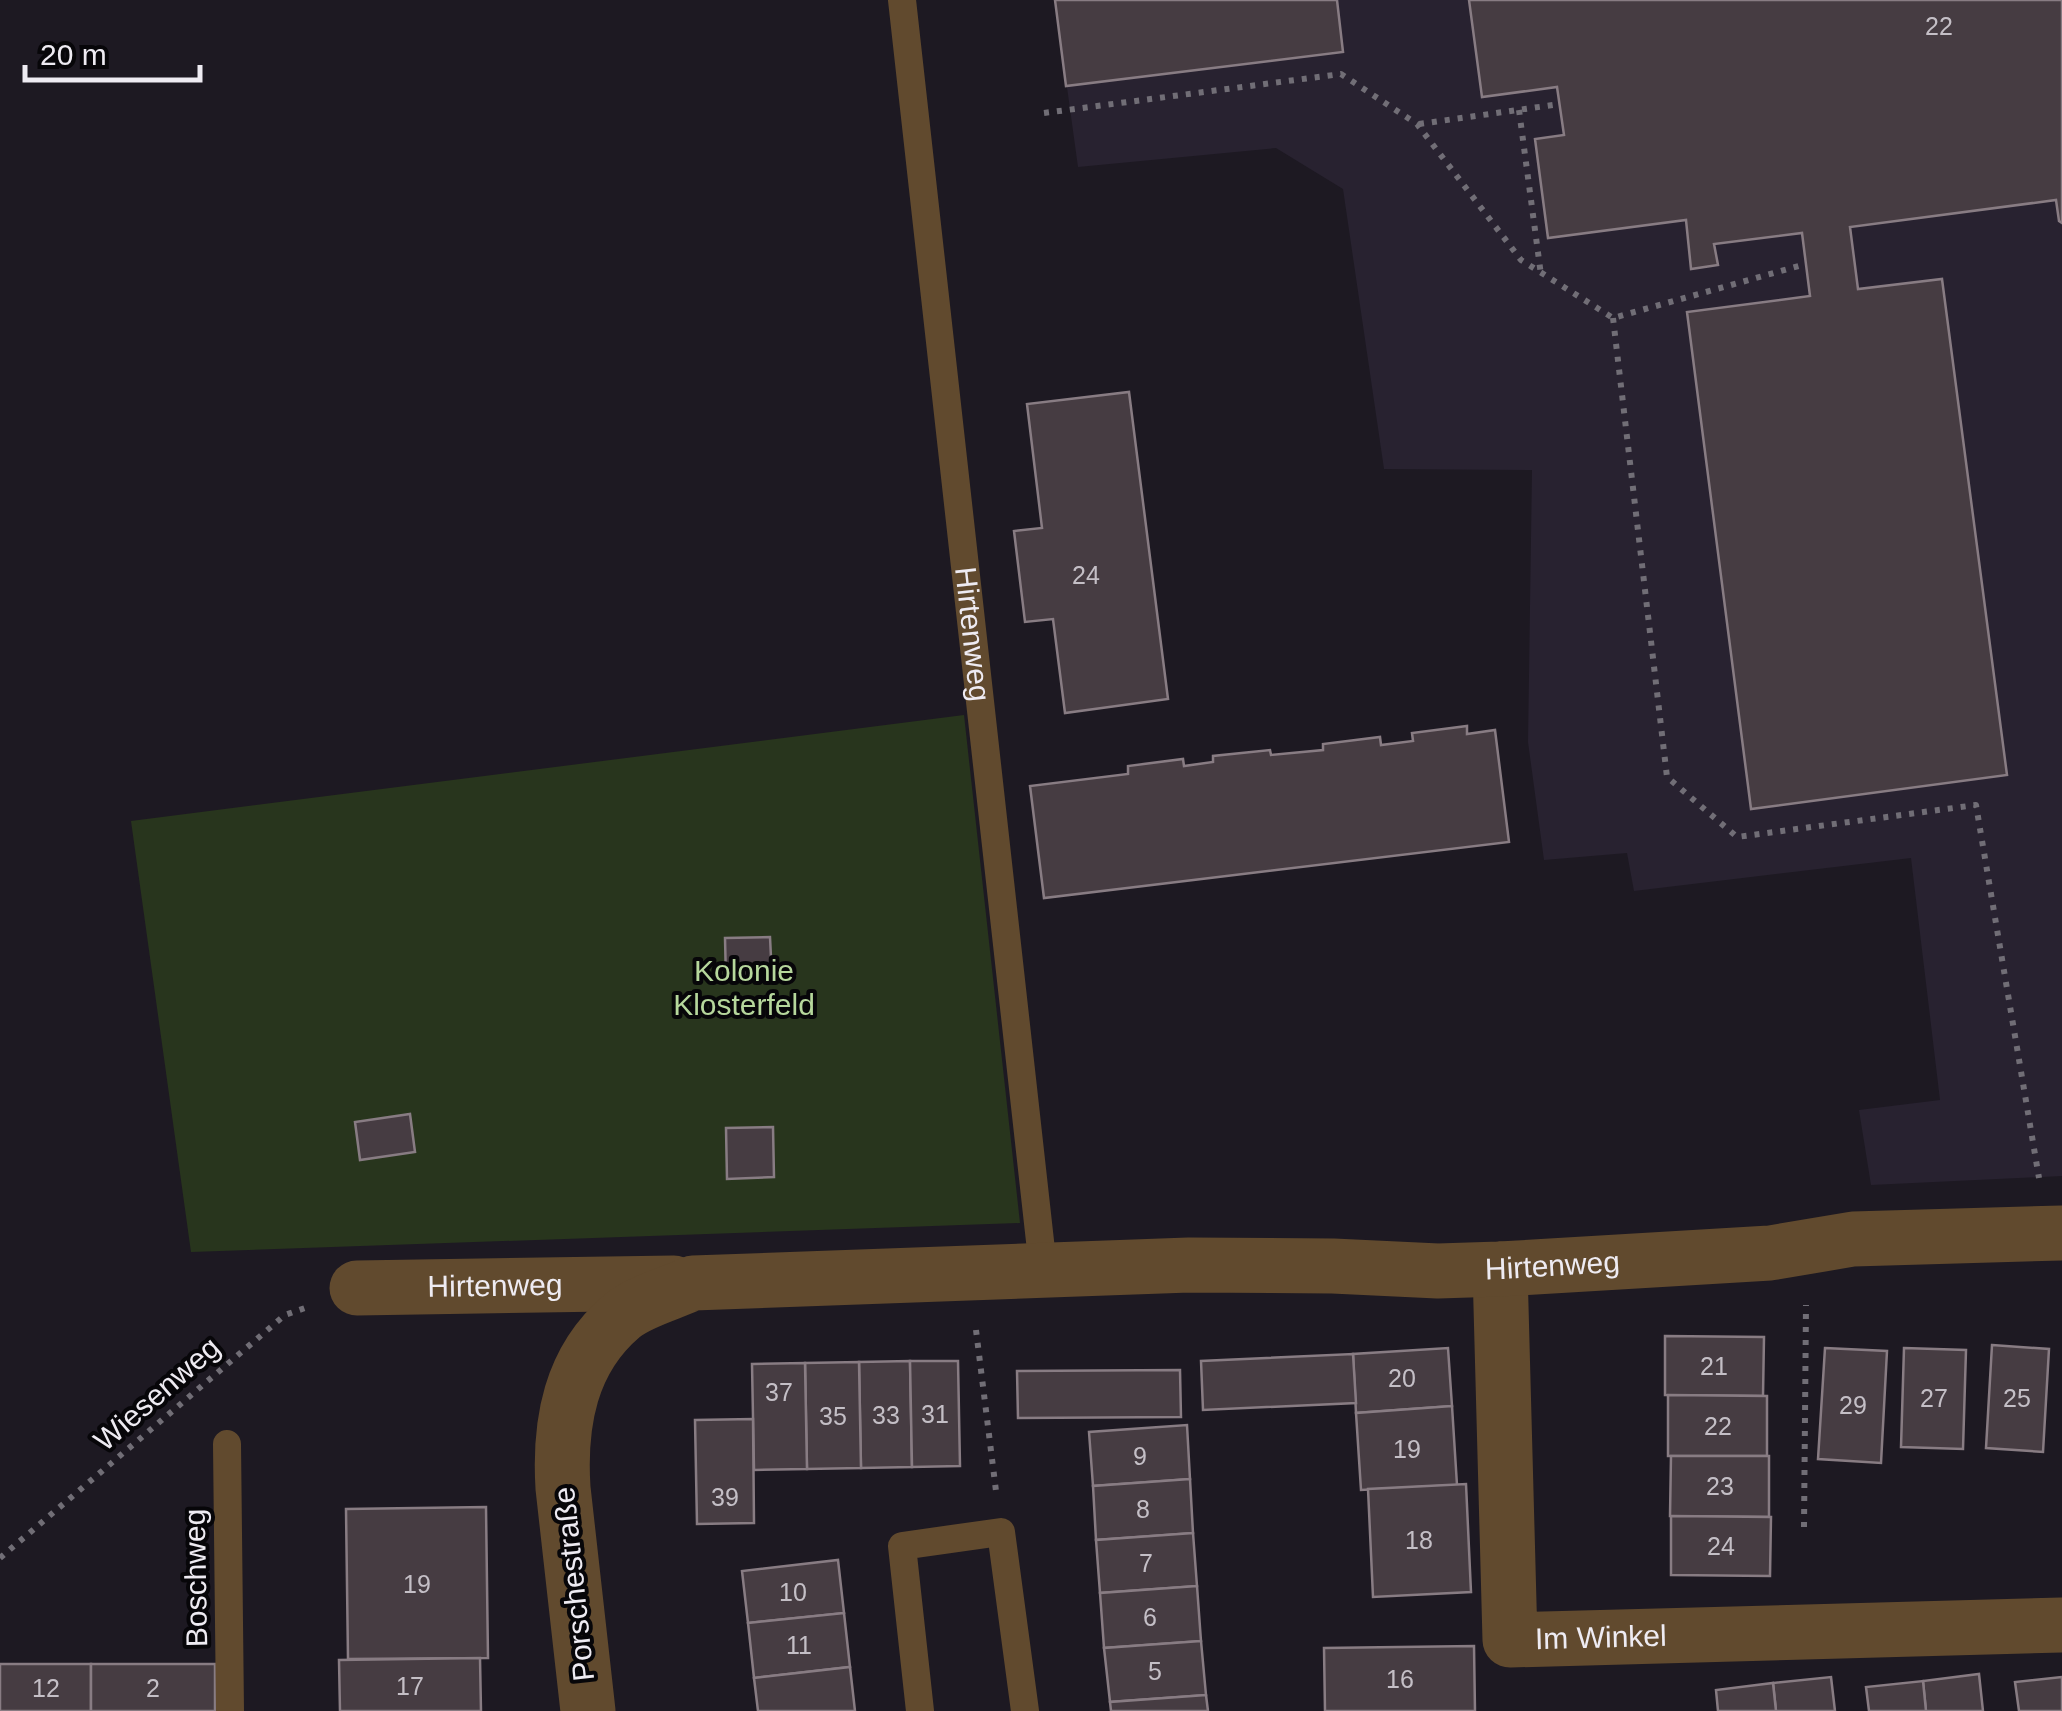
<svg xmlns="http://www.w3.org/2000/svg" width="2062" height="1711" font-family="Helvetica,sans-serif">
<rect width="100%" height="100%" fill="#1d1922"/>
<path fill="#282230" d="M 1055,0 L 2062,0 L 2062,1176 L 1871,1185 L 1859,1110 L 1940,1100 L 1911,858 L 1634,891 L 1627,853 L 1544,860 L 1528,742 L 1532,470 L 1384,469 L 1343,189 L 1276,148 L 1078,167 Z"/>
<path fill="#28351d" d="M 964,715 L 1020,1223 L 191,1252 L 131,821 Z"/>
<g fill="#463c42" stroke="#887c83" stroke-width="2.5">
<path d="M 1055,0 L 1337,0 L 1343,52 L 1066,86 Z"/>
<path d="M 1469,0 L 2062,0 L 2062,223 L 2059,221 L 2056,200 L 1850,227 L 1858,289 L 1942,279 L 2007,775 L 1751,809 L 1687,312 L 1810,296 L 1802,233 L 1714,244 L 1718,265 L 1691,269 L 1686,220 L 1548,238 L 1535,139 L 1564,135 L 1557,87 L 1482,97 Z"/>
<path d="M 1129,392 L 1168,699 L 1065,713 L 1053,619 L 1025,622 L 1014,531 L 1042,528 L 1027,404 Z"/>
<path d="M 1467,726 L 1467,734 L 1495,730 L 1509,842 L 1044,898 L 1030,786 L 1128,774 L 1128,766 L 1183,759 L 1184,766 L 1213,762 L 1213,756 L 1270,750 L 1271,755 L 1323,750 L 1323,744 L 1380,737 L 1381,745 L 1413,741 L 1412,733 Z"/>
<path d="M 770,937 L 772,978 L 726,980 L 725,938 Z"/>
<path d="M 410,1114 L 415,1152 L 360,1160 L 355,1122 Z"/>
<path d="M 773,1127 L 774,1177 L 727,1179 L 726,1128 Z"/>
<path d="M 1665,1336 L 1764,1337 L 1763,1396 L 1665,1395 Z"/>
<path d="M 1992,1345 L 2049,1349 L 2043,1452 L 1986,1448 Z"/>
<path d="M 1448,1348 L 1452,1406 L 1356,1413 L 1353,1354 Z"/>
<path d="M 1825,1348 L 1887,1351 L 1881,1463 L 1818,1459 Z"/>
<path d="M 1904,1348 L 1966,1350 L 1963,1449 L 1901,1447 Z"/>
<path d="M 1353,1354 L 1356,1403 L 1203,1410 L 1201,1361 Z"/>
<path d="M 910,1361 L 912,1467 L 861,1468 L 859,1362 Z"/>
<path d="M 910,1361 L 958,1361 L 960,1466 L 912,1467 Z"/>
<path d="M 859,1362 L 861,1468 L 807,1469 L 805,1363 Z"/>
<path d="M 805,1363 L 807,1469 L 754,1470 L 752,1364 Z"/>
<path d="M 1180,1370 L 1181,1417 L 1018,1418 L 1017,1371 Z"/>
<path d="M 1668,1395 L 1767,1396 L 1767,1456 L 1668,1456 Z"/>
<path d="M 1452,1406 L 1457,1485 L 1361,1490 L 1356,1413 Z"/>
<path d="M 753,1419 L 754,1523 L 697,1524 L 695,1420 Z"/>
<path d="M 1187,1425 L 1190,1479 L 1093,1486 L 1089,1432 Z"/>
<path d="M 1671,1456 L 1769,1456 L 1769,1517 L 1670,1516 Z"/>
<path d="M 1190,1479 L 1193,1533 L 1096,1540 L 1093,1486 Z"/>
<path d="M 1466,1484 L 1471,1592 L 1373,1597 L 1368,1489 Z"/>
<path d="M 486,1507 L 488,1658 L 348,1659 L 346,1509 Z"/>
<path d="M 1671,1516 L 1771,1517 L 1770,1576 L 1671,1575 Z"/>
<path d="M 1193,1533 L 1197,1586 L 1100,1593 L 1096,1540 Z"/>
<path d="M 838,1560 L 844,1613 L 748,1623 L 742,1571 Z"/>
<path d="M 1197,1586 L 1201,1641 L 1104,1648 L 1100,1593 Z"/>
<path d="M 844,1613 L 850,1667 L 754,1678 L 748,1623 Z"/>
<path d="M 1201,1641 L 1206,1695 L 1110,1702 L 1104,1648 Z"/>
<path d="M 1474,1646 L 1475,1711 L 1325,1711 L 1324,1648 Z"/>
<path d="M 480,1658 L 481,1711 L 340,1711 L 339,1660 Z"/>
<rect x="0" y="1664" width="91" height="47"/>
<rect x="91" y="1664" width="124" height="47"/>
<path d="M 850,1667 L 855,1711 L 758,1711 L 754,1678 Z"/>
<path d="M 1979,1674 L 1983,1711 L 1926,1711 L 1923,1681 Z"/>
<path d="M 1831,1677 L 1835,1711 L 1776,1711 L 1773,1683 Z"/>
<path d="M 2062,1677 L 2062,1711 L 2019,1711 L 2015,1682 Z"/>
<path d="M 1923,1681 L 1926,1711 L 1869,1711 L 1866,1687 Z"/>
<path d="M 1773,1683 L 1776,1711 L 1718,1711 L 1716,1690 Z"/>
<path d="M 1206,1695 L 1208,1711 L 1111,1711 L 1110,1702 Z"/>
</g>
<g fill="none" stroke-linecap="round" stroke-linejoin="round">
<g stroke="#716e76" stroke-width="6" stroke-dasharray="5 8" stroke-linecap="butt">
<path d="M 1519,110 L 1541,275"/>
<path d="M 1044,113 L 1341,74 L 1417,124 L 1521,260 L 1613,318 L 1806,264"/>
<path d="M 1419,124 L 1560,104"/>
<path d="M 1613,318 L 1667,777 L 1737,837 L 1976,805 L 2039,1178"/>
<path d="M 976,1330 L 996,1491"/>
<path d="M 1804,1527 L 1806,1305"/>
<path d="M 0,1558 L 285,1315 L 305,1308"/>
</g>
<g stroke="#614a2e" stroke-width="28">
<path id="s1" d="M 902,0 L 1043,1268"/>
<path d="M 227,1444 L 230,1711"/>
<path d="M 920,1711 L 902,1546 L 1001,1532 L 1025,1711"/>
</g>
<g stroke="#614a2e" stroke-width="55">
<path id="s2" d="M 1500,1269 L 1510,1640 L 2062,1625"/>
<path id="s3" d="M 357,1288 L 674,1283"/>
<path id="s4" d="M 588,1711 L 563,1488 C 559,1423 570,1360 622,1316 C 640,1301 672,1293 693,1283 L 1189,1265 L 1333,1266 L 1438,1271 L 1500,1269 L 1770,1253 L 1853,1239 L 2062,1233"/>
</g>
</g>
<g text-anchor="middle" stroke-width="8" stroke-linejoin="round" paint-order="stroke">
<g font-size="25" fill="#c4bfc6">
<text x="1939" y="35">22</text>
<text x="1086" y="584">24</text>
<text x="1714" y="1375">21</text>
<text x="1402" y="1387">20</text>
<text x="779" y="1401">37</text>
<text x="1934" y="1407">27</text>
<text x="2017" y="1407">25</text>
<text x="1853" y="1414">29</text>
<text x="935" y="1423">31</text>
<text x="886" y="1424">33</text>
<text x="833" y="1425">35</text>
<text x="1718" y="1435">22</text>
<text x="1407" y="1458">19</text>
<text x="1140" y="1465">9</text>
<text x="1720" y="1495">23</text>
<text x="725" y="1506">39</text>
<text x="1143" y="1518">8</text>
<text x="1419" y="1549">18</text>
<text x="1721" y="1555">24</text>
<text x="1146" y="1572">7</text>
<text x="417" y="1593">19</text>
<text x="793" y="1601">10</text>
<text x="1150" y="1626">6</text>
<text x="799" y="1654">11</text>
<text x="1155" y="1680">5</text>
<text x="1400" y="1688">16</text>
<text x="410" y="1695">17</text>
<text x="46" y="1697">12</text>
<text x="153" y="1697">2</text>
</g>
<g font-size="30" fill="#eeebf2" stroke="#070609">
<text dy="10" stroke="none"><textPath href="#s1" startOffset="638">Hirtenweg</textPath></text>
<text dy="10" stroke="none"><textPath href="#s4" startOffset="1352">Hirtenweg</textPath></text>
<text dy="10" stroke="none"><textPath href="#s3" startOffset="138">Hirtenweg</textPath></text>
<text transform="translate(157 1394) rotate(-41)" y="10">Wiesenweg</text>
<text transform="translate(196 1578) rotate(-91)" y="10">Boschweg</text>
<text transform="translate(574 1584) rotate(-96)" y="10">Porschestraße</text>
<text dy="10" stroke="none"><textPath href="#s2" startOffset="462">Im Winkel</textPath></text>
</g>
<g font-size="30" fill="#b6d79c" stroke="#070609">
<text x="744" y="981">Kolonie<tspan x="744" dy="34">Klosterfeld</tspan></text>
</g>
</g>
<path d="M25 65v15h175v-15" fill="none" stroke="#eeebf2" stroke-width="5"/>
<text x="40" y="65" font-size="30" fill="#eeebf2" stroke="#070609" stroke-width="8" paint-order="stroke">20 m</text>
</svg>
